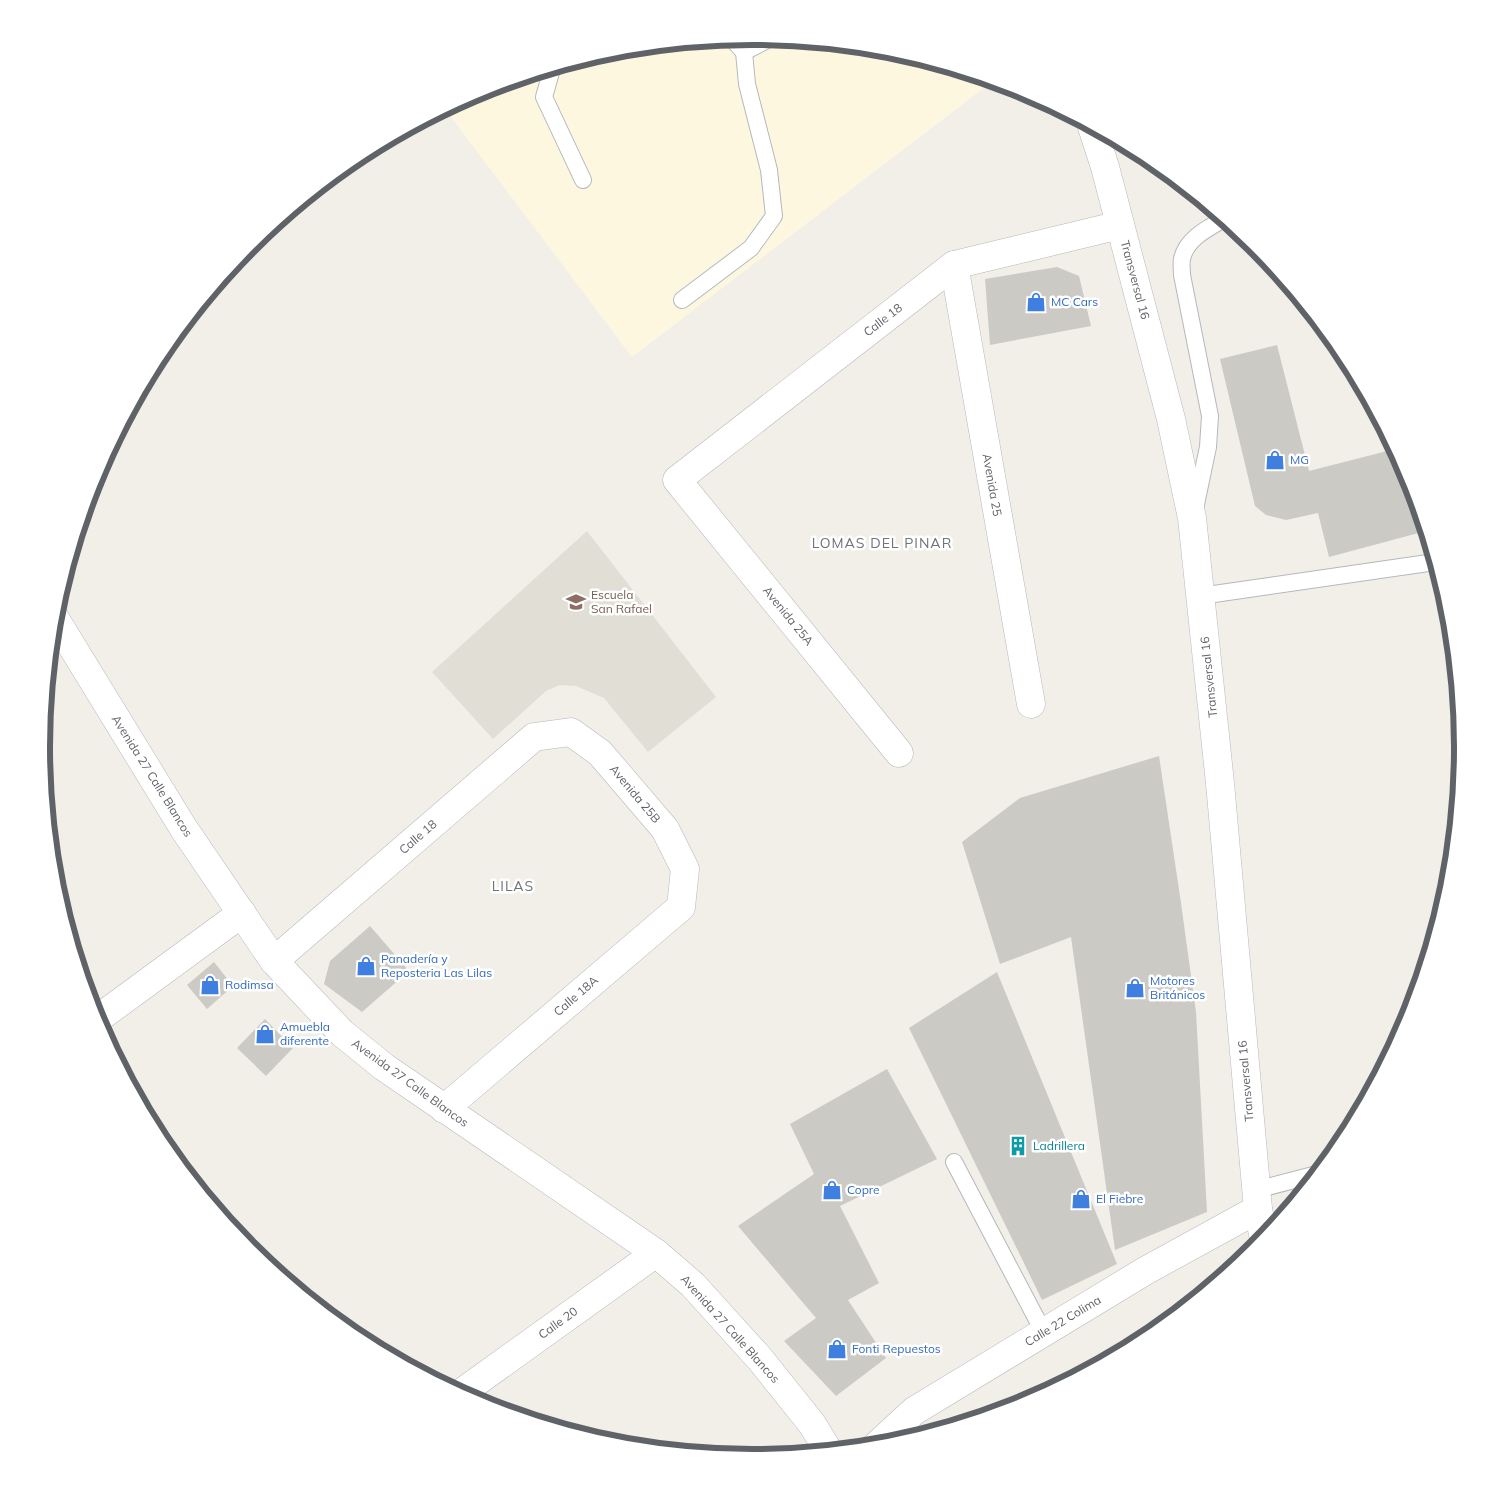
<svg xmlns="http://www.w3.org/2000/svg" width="1504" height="1494" font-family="Mulish,sans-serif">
<rect width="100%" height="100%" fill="#f1efe8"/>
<path fill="#fef7e0" d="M 752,36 L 891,50 L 993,81 L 632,357 L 445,109 L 480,90 L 614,50 Z"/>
<path fill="#e1ded6" d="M 587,531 L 716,697 L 648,752 L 604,698 L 576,686 L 560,685 L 546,691 L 493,739 L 432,672 Z"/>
<g fill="#cccac5">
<path d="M 1057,267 L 1079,276 L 1091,326 L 990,345 L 985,279 Z"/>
<path d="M 1277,345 L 1309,471 L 1395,449 L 1409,475 L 1426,531 L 1329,557 L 1318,513 L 1286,520 L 1266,515 L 1255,506 L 1220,359 Z"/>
<path d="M 1159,756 L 1181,903 L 1196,1012 L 1207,1212 L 1115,1250 L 1071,937 L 1000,964 L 962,842 L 1020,798 Z"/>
<path d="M 370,926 L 409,971 L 362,1012 L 324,984 L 330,961 Z"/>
<path d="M 214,962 L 233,986 L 207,1009 L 187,985 Z"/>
<path d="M 997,972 L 1117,1264 L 1042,1300 L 909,1028 Z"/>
<path d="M 265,1019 L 293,1048 L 266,1076 L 237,1048 Z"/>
<path d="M 887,1069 L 937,1159 L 840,1206 L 879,1283 L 848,1300 L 886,1358 L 836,1396 L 784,1341 L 816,1318 L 738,1226 L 814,1174 L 790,1124 Z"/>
</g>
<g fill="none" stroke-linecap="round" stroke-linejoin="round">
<defs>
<g id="service">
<path d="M 731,38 L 744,52 L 771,38"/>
<path d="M 552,69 L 544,97 L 583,180"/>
<path d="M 682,300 L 751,248 L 774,216 L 769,170 L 747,84 L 744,52"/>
<path d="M 1195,509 L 1208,447 L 1210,416 L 1182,275 C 1182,271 1181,264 1182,259 C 1186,239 1208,228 1224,219"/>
<path d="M 1200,596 L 1435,562"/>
<path d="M 954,1162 L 1044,1333"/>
<path d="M 1256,1190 L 1317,1174"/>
</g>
<g id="minor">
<path d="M 954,265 L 1031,704"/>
<path d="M 899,753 L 677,480 L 954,265 L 1120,225"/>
<path d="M 274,961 L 534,737 L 571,732 L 600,753 L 665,829 L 685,869 L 681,907 L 444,1109"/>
<path d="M 96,1020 L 242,913"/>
<path d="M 461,1393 L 656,1253"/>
</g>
<g id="secondary">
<path d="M 1092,127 L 1105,167 L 1171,419 L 1192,518 L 1220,783 L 1258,1209 L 1264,1239"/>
<path d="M 54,617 L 184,829 L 274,961 L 342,1033 L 384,1067 L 656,1253 L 693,1285 L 760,1359 L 812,1424 L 828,1450"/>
<path d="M 876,1446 L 914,1411 L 1145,1271 L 1258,1209"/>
</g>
</defs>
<use href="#service" stroke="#b5b8bc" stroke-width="18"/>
<use href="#minor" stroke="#b5b8bc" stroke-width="29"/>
<use href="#secondary" stroke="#b6babf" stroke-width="29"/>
<use href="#service" stroke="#fff" stroke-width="16"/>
<use href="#minor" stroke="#fff" stroke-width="28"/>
<use href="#secondary" stroke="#fff" stroke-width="28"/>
</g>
<defs>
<symbol id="shop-bare" viewBox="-9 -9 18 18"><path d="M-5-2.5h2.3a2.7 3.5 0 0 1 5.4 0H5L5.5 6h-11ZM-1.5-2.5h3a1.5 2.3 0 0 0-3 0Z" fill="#3f7fe0" stroke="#fff" stroke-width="2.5" paint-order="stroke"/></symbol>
<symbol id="school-bare" viewBox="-9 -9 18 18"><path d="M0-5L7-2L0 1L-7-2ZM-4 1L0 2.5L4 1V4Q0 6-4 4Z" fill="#8d6e63" stroke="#fff" stroke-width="2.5" paint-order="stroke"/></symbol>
<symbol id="building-bare" viewBox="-9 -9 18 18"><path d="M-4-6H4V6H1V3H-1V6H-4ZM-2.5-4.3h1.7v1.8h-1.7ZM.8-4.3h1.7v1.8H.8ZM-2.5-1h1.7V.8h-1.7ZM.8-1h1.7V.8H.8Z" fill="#0f9aa8" stroke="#fff" stroke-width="2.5" paint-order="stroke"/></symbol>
</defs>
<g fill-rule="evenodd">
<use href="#shop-bare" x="1022" y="288" width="28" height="28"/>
<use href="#shop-bare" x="1261" y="446" width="28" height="28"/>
<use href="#school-bare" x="562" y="588" width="28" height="28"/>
<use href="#shop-bare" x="352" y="952" width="28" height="28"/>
<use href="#shop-bare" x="196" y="971" width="28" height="28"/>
<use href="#shop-bare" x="1121" y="974" width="28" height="28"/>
<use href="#shop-bare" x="251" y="1020" width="28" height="28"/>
<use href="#building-bare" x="1004" y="1132" width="28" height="28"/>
<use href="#shop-bare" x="818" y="1176" width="28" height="28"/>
<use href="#shop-bare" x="1067" y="1185" width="28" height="28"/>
<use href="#shop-bare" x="823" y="1335" width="28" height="28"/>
</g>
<g text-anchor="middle" stroke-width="5" stroke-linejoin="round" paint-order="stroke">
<g font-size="12" fill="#5f6368" stroke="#fff">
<text transform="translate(1135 280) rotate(75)" y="4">Transversal 16</text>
<text transform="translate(883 320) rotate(-38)" y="4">Calle 18</text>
<text transform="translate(992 485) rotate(80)" y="4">Avenida 25</text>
<text transform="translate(788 616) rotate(51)" y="4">Avenida 25A</text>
<text transform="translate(1209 677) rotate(-96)" y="4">Transversal 16</text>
<text transform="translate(152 776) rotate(58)" y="4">Avenida 27 Calle Blancos</text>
<text transform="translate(635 794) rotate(50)" y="4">Avenida 25B</text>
<text transform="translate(418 837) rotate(-41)" y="4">Calle 18</text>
<text transform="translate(576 996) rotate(-41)" y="4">Calle 18A</text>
<text transform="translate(1246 1081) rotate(-95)" y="4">Transversal 16</text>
<text transform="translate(410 1083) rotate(36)" y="4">Avenida 27 Calle Blancos</text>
<text transform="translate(1063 1321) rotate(-31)" y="4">Calle 22 Colima</text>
<text transform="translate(558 1323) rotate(-36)" y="4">Calle 20</text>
<text transform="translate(730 1329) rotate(48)" y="4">Avenida 27 Calle Blancos</text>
</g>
<g font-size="12" fill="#366cbe" stroke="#fff" text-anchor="start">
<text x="1051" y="306">MC Cars</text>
<text x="1290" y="464">MG</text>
<text x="381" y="963">Panadería y<tspan x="381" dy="14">Reposteria Las Lilas</tspan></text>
<text x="1150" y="985">Motores<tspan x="1150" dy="14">Británicos</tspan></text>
<text x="225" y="989">Rodimsa</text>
<text x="280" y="1031">Amuebla<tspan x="280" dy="14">diferente</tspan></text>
<text x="847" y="1194">Copre</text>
<text x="1096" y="1203">El Fiebre</text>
<text x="852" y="1353">Fonti Repuestos</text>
</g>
<g font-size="12" fill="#785e54" stroke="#fff" text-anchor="start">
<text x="591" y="599">Escuela<tspan x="591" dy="14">San Rafael</tspan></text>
</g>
<g font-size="12" fill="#0d838f" stroke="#fff" text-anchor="start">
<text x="1033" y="1150">Ladrillera</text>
</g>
<g font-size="14" letter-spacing="1" fill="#70757a" stroke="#fff">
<text x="882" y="548">LOMAS DEL PINAR</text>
<text x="513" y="891">LILAS</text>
</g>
</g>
<path d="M0 0H1504V1494H0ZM50 747a702 702 0 1 1 1404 0a702 702 0 1 1-1404 0Z" fill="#fff" fill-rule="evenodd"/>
<path fill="none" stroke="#5f6368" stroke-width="6" d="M50 747a702 702 0 1 1 1404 0a702 702 0 1 1-1404 0Z"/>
</svg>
